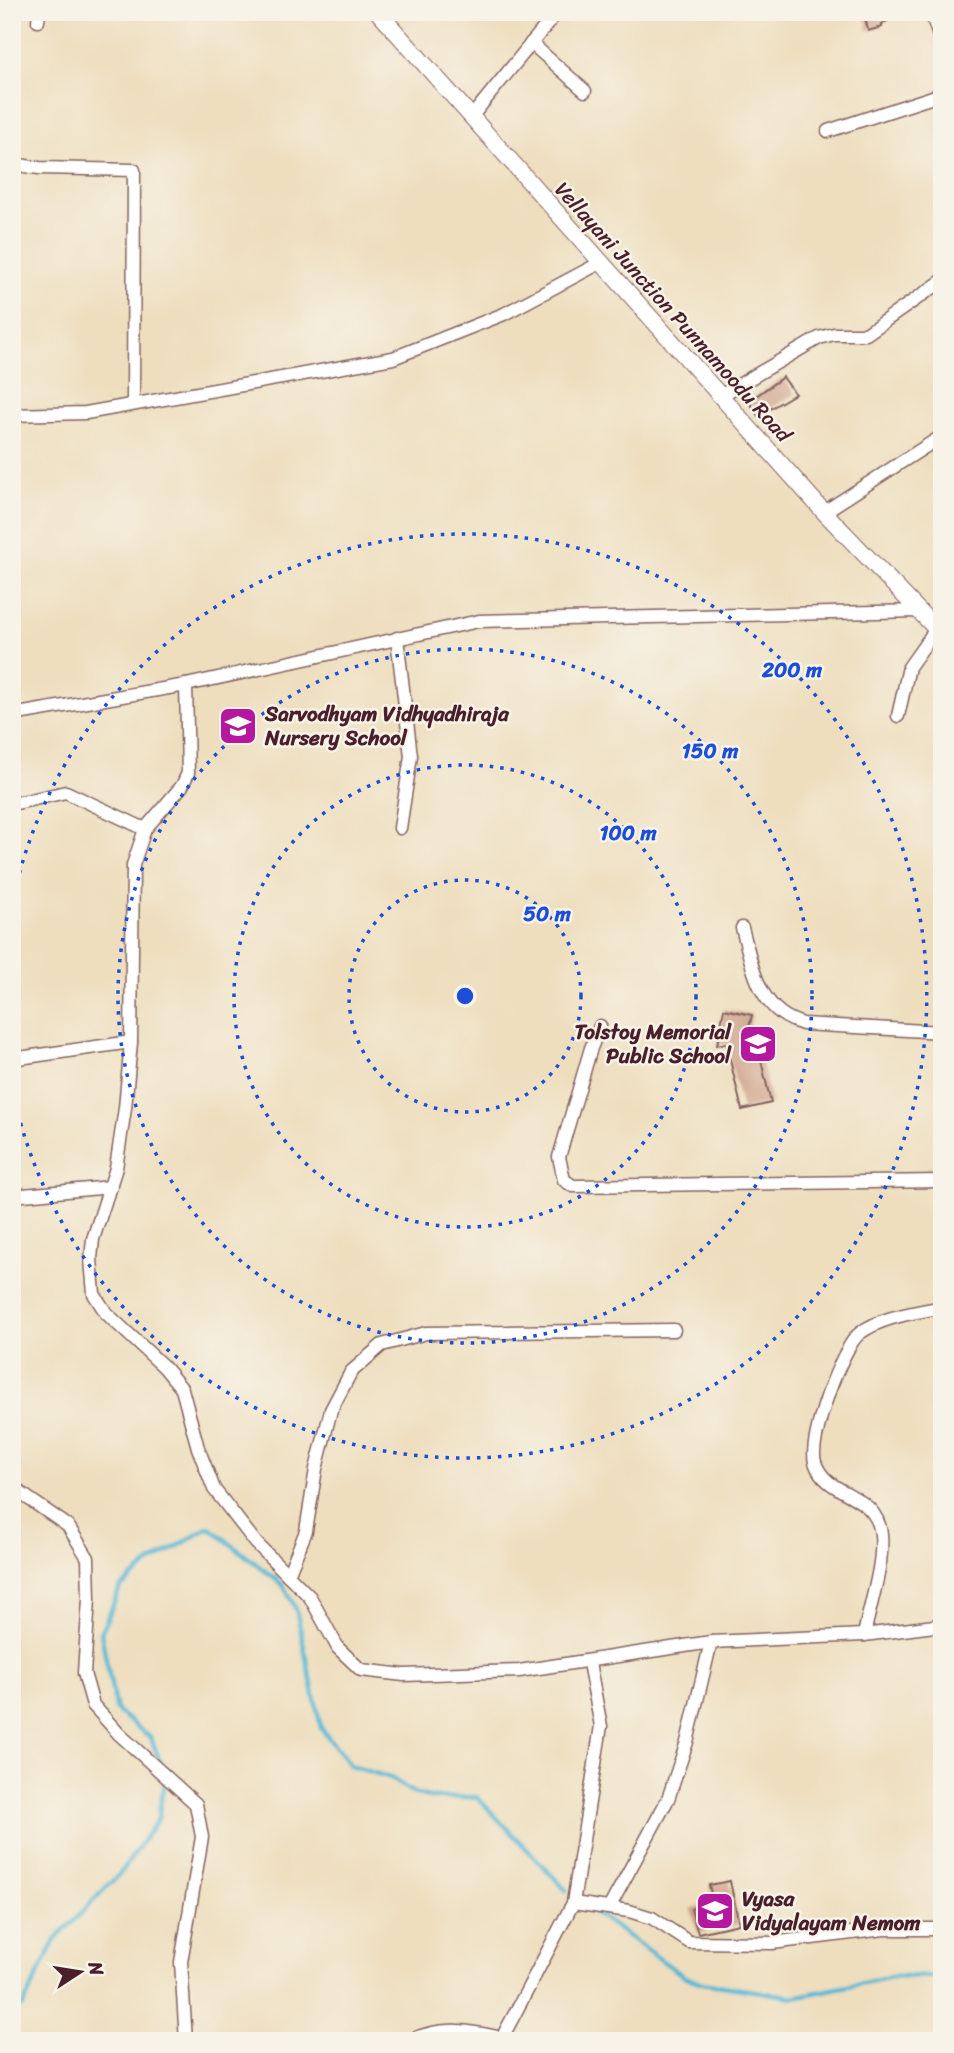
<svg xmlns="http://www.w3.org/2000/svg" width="954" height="2053" font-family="Sriracha,sans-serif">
<rect width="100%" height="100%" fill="#f7f3e8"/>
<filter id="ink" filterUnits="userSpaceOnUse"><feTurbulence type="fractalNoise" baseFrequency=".0143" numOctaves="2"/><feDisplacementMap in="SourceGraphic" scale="14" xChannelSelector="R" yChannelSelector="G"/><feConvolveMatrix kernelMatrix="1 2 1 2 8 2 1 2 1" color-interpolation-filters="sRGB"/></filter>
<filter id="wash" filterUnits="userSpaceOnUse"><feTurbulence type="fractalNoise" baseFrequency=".00686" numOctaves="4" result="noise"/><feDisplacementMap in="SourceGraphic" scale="28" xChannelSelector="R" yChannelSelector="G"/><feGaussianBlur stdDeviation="1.57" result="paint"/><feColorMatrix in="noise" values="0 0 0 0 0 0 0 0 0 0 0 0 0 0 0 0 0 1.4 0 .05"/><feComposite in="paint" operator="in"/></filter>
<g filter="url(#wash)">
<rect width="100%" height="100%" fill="#eedebe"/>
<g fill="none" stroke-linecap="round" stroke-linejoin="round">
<g stroke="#56b7d4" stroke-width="4.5">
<path d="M 163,1769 L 151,1738 L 116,1710 L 101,1633 L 120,1588 L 149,1564 L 209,1527 L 283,1585 L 296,1609 L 321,1728 L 351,1766 L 391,1778 L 413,1793 L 433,1798 L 477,1797 L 566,1890"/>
<path d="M 594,1912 L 685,1977 L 702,1983 L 794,1997 L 897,1976 L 942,1977"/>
<path d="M 12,2009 L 23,2006 L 55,1940 L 123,1870 L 158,1819 L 165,1777"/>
</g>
</g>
<g id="blocks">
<g fill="#cd9f85">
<path d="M 864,12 L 903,12 L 882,24 L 882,27 L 868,31 Z"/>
<path d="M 783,377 L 795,394 L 758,416 L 749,401 Z"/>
<path d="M 724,1009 L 752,1015 L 746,1041 L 756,1039 L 771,1103 L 742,1110 L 726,1043 L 717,1045 Z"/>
<path d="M 730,1881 L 739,1924 L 698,1933 L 691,1909 L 713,1902 L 709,1885 Z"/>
</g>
</g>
</g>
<g filter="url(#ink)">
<use href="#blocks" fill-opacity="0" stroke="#83625e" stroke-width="2"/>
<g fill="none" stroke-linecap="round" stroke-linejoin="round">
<defs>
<g id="minor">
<path d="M 931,12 L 942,45"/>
<path d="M 38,21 L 39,12"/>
<path d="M 531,43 L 585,91"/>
<path d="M 472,116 L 557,12"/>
<path d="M 828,131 L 942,94"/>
<path d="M 12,164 L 39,168 L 134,170 L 133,404"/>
<path d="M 720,396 L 819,338 L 834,334 L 866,334 L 942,281"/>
<path d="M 12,415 L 86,413 L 393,358 L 504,314 L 600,263"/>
<path d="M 824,512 L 942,436"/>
<path d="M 397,638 L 411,756 L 400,828"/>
<path d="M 186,685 L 188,773 L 182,786 L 145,829 L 133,865 L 131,1042 L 125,1108 L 116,1168 L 93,1239 L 91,1259 L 94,1294 L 106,1313 L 164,1367 L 182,1389 L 198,1448 L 214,1489 L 256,1543 L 310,1597 L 338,1648 L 361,1670 L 404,1675 L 519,1671 L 711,1642 L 864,1635 L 942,1625"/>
<path d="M 12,715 L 186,685 L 479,621 L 919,611"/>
<path d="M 898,716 L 909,667 L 936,629"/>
<path d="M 12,804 L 66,792 L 145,829"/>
<path d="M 742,928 C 753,967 758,1012 803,1024 L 942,1032"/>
<path d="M 600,1026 L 591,1048 L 559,1157 L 564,1180 L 573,1186 L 942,1181"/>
<path d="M 12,1059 L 131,1042"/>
<path d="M 12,1196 L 111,1187"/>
<path d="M 12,1487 L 68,1526 L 88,1558 L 89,1599 L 84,1673 L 93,1705 L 119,1734 L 196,1804 L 202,1837 L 181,1962 L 186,2041"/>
<path d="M 288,1575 L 306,1531 L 316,1469 L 331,1410 L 351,1372 L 382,1345 L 426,1333 L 674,1330"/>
<path d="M 864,1635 C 870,1604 884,1565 881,1534 C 876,1491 826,1498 815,1462 C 808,1440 842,1346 860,1333 C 883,1316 915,1313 942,1307"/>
<path d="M 573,1903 L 629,1911 L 652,1918 L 689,1942 L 772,1943 L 884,1929 L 942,1929"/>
<path d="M 609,1908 L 668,1799 L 687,1742 L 711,1642"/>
<path d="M 12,2039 L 18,2041"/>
<path d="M 409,2041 C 442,2025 468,2031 502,2038 L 573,1903 L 601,1726 L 589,1663"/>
</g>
<path id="tertiary" d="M 378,12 L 824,512 L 942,635"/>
</defs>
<use href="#minor" stroke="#83625e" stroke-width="15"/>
<use href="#tertiary" stroke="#83625e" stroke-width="18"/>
<use href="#minor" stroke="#fff" stroke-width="12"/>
<use href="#tertiary" stroke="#fff" stroke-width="16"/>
</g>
</g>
<g fill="none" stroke="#1d4ed8" stroke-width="3.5" stroke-dasharray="3.5 7">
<circle cx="465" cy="996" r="116"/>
<circle cx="465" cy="996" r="231"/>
<circle cx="465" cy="996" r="347"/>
<path d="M12 904A462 462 0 1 1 12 1088"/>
</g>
<defs>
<symbol id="school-square" viewBox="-11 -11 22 22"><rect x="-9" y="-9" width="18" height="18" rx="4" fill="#b5179e" stroke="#f7f3e8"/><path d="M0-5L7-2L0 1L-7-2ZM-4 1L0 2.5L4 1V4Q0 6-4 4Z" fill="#fff"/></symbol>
</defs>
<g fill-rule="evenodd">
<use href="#school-square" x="216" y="704" width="44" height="44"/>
<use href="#school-square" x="736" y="1022" width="44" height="44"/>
<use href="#school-square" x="693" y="1889" width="44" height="44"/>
</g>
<g text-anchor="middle" stroke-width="5" stroke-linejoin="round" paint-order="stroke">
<g font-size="21" fill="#4a1f2b" stroke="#f7f3e8">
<text transform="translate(673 312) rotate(48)" y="7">Vellayani Junction Punnamoodu Road</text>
</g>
<g font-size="21" font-weight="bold" fill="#4a1f2b" stroke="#f7f3e8" text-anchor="start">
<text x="265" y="721">Sarvodhyam Vidhyadhiraja<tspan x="265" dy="24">Nursery School</tspan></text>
<text x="731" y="1039" text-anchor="end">Tolstoy Memorial<tspan x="731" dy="24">Public School</tspan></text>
<text x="742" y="1906">Vyasa<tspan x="742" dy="24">Vidyalayam Nemom</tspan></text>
</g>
</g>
<circle cx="465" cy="996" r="10" fill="#1d4ed8" stroke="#f7f3e8" stroke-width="3.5"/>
<g font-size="21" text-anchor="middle" font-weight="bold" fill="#1d4ed8" stroke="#f7f3e8" stroke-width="5" stroke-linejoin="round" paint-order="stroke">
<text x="792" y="677">200 m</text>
<text x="710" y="758">150 m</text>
<text x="628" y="840">100 m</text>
<text x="547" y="921">50 m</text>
</g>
<rect width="954" height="2053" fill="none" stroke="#f7f3e8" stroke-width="42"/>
<g transform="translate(80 1972) rotate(78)" stroke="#f7f3e8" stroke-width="5" paint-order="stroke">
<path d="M0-5L12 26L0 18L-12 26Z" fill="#4a1f2b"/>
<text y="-10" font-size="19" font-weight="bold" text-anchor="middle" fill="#4a1f2b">N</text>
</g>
</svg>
